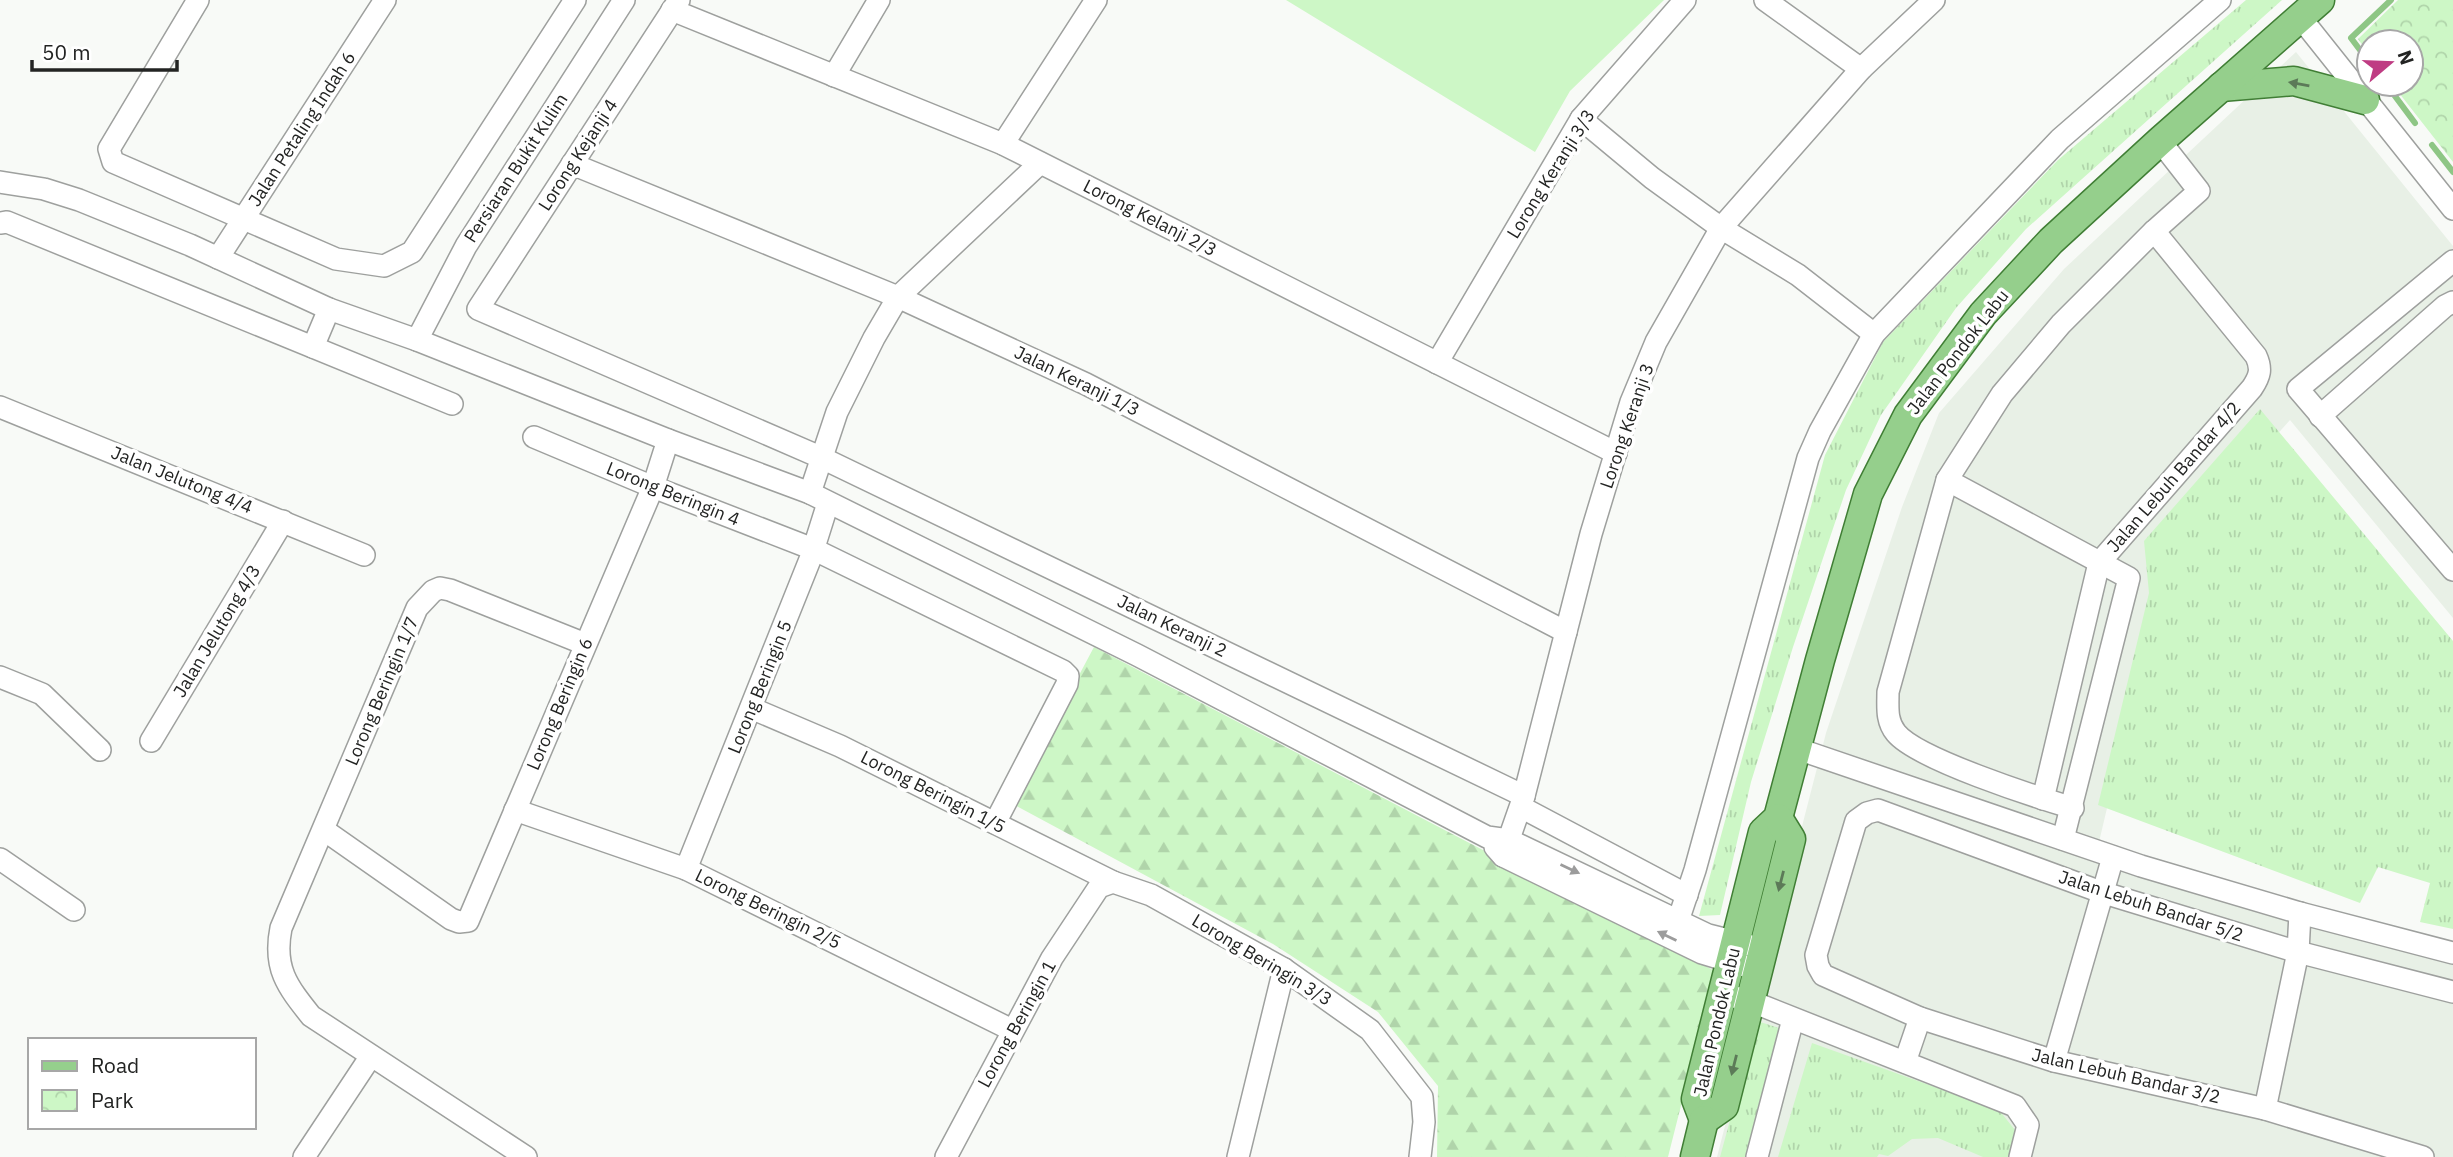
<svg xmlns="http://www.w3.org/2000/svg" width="2453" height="1157" font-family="'IBM Plex Sans',sans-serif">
<defs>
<pattern id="grass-tufts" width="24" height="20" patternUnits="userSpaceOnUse" patternTransform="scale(1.75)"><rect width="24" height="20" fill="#cdf7c6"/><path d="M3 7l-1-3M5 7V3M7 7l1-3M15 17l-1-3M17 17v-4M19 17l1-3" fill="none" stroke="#b0d4aa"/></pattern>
<pattern id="forest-firs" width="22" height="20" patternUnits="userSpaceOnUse" patternTransform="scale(1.75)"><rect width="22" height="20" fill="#cdf7c6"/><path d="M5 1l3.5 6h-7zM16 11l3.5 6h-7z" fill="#b0d4aa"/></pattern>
<pattern id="park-crowns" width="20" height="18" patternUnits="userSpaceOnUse" patternTransform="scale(1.75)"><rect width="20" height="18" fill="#cdf7c6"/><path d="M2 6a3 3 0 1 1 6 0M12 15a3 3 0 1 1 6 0" fill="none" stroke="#b0d4aa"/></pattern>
</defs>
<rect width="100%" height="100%" fill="#f8faf7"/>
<path fill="#e8f0e6" d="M 2296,52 L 2453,246 L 2453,618 L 2290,420 L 2166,559 L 2099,842 L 2453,961 L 2453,1157 L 1717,1157 L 1826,733 L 1902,507 L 1939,413 L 2064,269 Z"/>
<g fill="url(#grass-tufts)">
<path d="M 2246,0 L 2282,0 L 2026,229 L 1956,308 L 1881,415 L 1846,490 L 1793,647 L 1751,782 L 1720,915 L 1699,916 L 1825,455 L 1883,342 L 2058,160 Z"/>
<path d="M 2260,409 L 2453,641 L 2453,929 L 2420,922 L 2430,883 L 2378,867 L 2360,903 L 2098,805 L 2149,593 L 2144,541 Z"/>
<path d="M 1757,1021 L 1779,1028 L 1781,1047 L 1750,1157 L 1720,1157 Z"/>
<path d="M 1812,1043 L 1999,1110 L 2015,1130 L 2009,1157 L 1983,1157 L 1938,1138 L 1912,1139 L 1888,1156 L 1879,1154 L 1877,1157 L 1778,1157 Z"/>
</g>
<path fill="url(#forest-firs)" d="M 1094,647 L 1715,971 L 1668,1157 L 1437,1157 L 1438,1086 L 1378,1012 L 1273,944 L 1011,803 Z"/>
<path fill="url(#park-crowns)" d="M 2398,0 L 2453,0 L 2453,162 L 2392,84 L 2411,84 L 2411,42 L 2369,42 L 2369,54 L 2358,39 Z"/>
<path fill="#cdf7c6" d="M 1286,0 L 1664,0 L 1570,91 L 1535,152 Z"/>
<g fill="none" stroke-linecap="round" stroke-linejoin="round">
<g stroke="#8ec685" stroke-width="6">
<path d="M 2369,62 L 2351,38 L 2391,0"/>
<path d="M 2386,84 L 2415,123"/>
<path d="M 2432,145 L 2453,172"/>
</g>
<defs>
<g id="minor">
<path d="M 198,0 L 109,149 L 113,162 L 336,259 L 384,266 L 412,252 L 575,0"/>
<path d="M 679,0 L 478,309 L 820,457 L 1524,796"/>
<path d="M 1765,0 L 1861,69"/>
<path d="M 672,10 L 1003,144 L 1616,453"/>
<path d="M 2300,17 L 2453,209"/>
<path d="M 834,76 L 879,0"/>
<path d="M 1581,119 L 1652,178 L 1721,228 L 1798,275 L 1874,334"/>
<path d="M 1003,144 L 1096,0"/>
<path d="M 572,164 L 898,297 L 1086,384 L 1566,632"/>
<path d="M 0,182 L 44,189 L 79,200 L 190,245 L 329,309 L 417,340 L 668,440 L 810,493 L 1137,655 L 1487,837 L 1509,840 L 1708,935 L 1748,945"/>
<path d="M 0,223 L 7,222 L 452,404"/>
<path d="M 218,258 L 385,0"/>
<path d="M 2453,261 L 2298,389 L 2453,570"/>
<path d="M 417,340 L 466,246 L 624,0"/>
<path d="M 313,347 L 329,309"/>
<path d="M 1437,363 L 1581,119 L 1685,0"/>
<path d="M 0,407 L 364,555"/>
<path d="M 2320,416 L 2445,306 L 2453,302"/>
<path d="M 534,437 L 653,487 L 813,549 L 1063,671 L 1068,676 L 1067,684 L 995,823"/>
<path d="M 1947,480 L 2129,578 L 2063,839"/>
<path d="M 810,493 L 837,412 L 874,338 L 898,297 L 1040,163"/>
<path d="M 0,677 L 42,694 L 100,750"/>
<path d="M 751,708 L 840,746 L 1113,882"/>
<path d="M 151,741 L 283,521"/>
<path d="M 1795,748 L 2141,866 L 2300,913 L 2453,953"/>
<path d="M 2043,799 L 2099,563 L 2252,388 C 2260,376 2262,369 2256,356 L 2154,231"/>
<path d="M 1521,807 L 1687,895"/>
<path d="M 2073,808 C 2036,797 1917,759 1896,733 C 1886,721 1888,707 1888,692 L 1947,480 L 2002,394 L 2061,324 L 2154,231 L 2199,191 L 2160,141"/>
<path d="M 515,810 L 686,869 L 1012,1030"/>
<path d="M 324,830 L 451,919 L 459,922 L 468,921 L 653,487 L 668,440"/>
<path d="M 1495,847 L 1503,856 L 1702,953 L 1758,970"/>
<path d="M 1503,856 L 1524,796 L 1591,534 L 1631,402 L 1656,342 L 1721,228 L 1861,69 L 1934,0"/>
<path d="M 0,859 L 74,910"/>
<path d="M 686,869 L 811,557 L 828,503"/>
<path d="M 1678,921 L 1695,870 L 1808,458 L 1820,431 L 1874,334 L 2060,139 L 2220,0"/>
<path d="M 1723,994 L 1750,1001 L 2015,1106 L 2028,1125 L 2020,1157"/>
<path d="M 2054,1061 L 2113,857"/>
<path d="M 1905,1062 L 1920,1018"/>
<path d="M 2265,1109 L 2298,952 L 2300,913"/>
<path d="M 304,1157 L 371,1056"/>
<path d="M 526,1157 L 311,1016 C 287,986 273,968 281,928 L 417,608 L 433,591 L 440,588 L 450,590 L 585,644"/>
<path d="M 946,1157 L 1052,958 L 1099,887 L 1113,882 L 1151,895 L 1284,969 L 1370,1030 L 1422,1097 L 1424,1122 L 1420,1157"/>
<path d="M 1238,1157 L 1284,969"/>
<path d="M 1757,1157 L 1793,1019"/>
<path d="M 2423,1157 L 2265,1109 L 2054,1061 L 1920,1018 L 1823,975 L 1818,966 L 1816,955 L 1856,821 L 1867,813 L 1878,810 L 2101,892 L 2298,952 L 2453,992"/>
</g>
<g id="major">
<path d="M 2221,87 L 2294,81 L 2365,100"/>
<path d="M 1704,1120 L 1696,1099 L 1763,832 L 1778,818 L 1820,660 L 1868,494 L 1908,415 L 1983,314 L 2051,241 L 2160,141 L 2320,0"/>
<path d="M 1704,1120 L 1724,1106 L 1791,839 L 1778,818"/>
<path d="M 1695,1157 L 1704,1120"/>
</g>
</defs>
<use href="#minor" stroke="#9ea09e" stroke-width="24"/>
<use href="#major" stroke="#407e35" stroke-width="31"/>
<use href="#minor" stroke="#fff" stroke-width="21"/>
<use href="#major" stroke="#95cf8c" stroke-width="28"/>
</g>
<defs><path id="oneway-solid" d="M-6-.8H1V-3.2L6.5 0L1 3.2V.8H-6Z" transform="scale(1.75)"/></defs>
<g fill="#5c7a58">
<use href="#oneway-solid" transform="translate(2299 84) rotate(-170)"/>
<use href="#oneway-solid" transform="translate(1781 881) rotate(104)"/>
<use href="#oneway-solid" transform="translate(1734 1065) rotate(104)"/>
</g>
<g fill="#9c9c9c">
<use href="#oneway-solid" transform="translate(1570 869) rotate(25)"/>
<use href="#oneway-solid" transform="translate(1667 936) rotate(-154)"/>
</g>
<g text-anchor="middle" stroke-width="7" stroke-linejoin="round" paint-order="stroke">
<g font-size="18" fill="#232423" stroke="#fff">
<text transform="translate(302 129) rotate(-57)" y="6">Jalan Petaling Indah 6</text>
<text transform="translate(578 155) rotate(-57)" y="6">Lorong Kejanji 4</text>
<text transform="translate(516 168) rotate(-57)" y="6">Persiaran Bukit Kulim</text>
<text transform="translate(1551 174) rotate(-58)" y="6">Lorong Keranji 3/3</text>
<text transform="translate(1150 218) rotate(27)" y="6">Lorong Kelanji 2/3</text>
<text transform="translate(1958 352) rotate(-52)" y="6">Jalan Pondok Labu</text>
<text transform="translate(1077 381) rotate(26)" y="6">Jalan Keranji 1/3</text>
<text transform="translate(1627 426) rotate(-71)" y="6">Lorong Keranji 3</text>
<text transform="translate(2174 477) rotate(-49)" y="6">Jalan Lebuh Bandar 4/2</text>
<text transform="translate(182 480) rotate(22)" y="6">Jalan Jelutong 4/4</text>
<text transform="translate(673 494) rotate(22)" y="6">Lorong Beringin 4</text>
<text transform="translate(1172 626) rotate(26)" y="6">Jalan Keranji 2</text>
<text transform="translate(217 631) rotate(-59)" y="6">Jalan Jelutong 4/3</text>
<text transform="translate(760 687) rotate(-68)" y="6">Lorong Beringin 5</text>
<text transform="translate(382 691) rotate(-67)" y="6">Lorong Beringin 1/7</text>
<text transform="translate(560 704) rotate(-67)" y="6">Lorong Beringin 6</text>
<text transform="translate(933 792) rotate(27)" y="6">Lorong Beringin 1/5</text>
<text transform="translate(2151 906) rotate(18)" y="6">Jalan Lebuh Bandar 5/2</text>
<text transform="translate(768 909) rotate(26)" y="6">Lorong Beringin 2/5</text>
<text transform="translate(1262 960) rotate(31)" y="6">Lorong Beringin 3/3</text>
<text transform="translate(1717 1022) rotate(-77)" y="6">Jalan Pondok Labu</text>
<text transform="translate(1017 1024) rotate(-61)" y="6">Lorong Beringin 1</text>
<text transform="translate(2126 1076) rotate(13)" y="6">Jalan Lebuh Bandar 3/2</text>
</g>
</g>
<rect x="28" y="1038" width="228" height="91" fill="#ffffff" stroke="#a7a7a7" stroke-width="2"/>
<rect x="42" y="1061" width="35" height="10" fill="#95cf8c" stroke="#a7a7a7" stroke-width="2"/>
<text x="91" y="1073" font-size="21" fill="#232423">Road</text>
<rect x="42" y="1090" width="35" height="21" fill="url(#park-crowns)" stroke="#a7a7a7" stroke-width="2"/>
<text x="91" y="1108" font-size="21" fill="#232423">Park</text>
<g transform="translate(2390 63) rotate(71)"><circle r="33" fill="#ffffff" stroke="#a7a7a7" stroke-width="2"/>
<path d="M0-5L12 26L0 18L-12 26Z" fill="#bf3c83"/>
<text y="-10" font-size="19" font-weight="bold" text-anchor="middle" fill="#232423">N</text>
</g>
<path d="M32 60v10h145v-10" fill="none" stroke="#232423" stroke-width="3.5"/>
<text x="42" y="60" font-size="21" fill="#232423" stroke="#ffffff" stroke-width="5" paint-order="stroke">50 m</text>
</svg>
